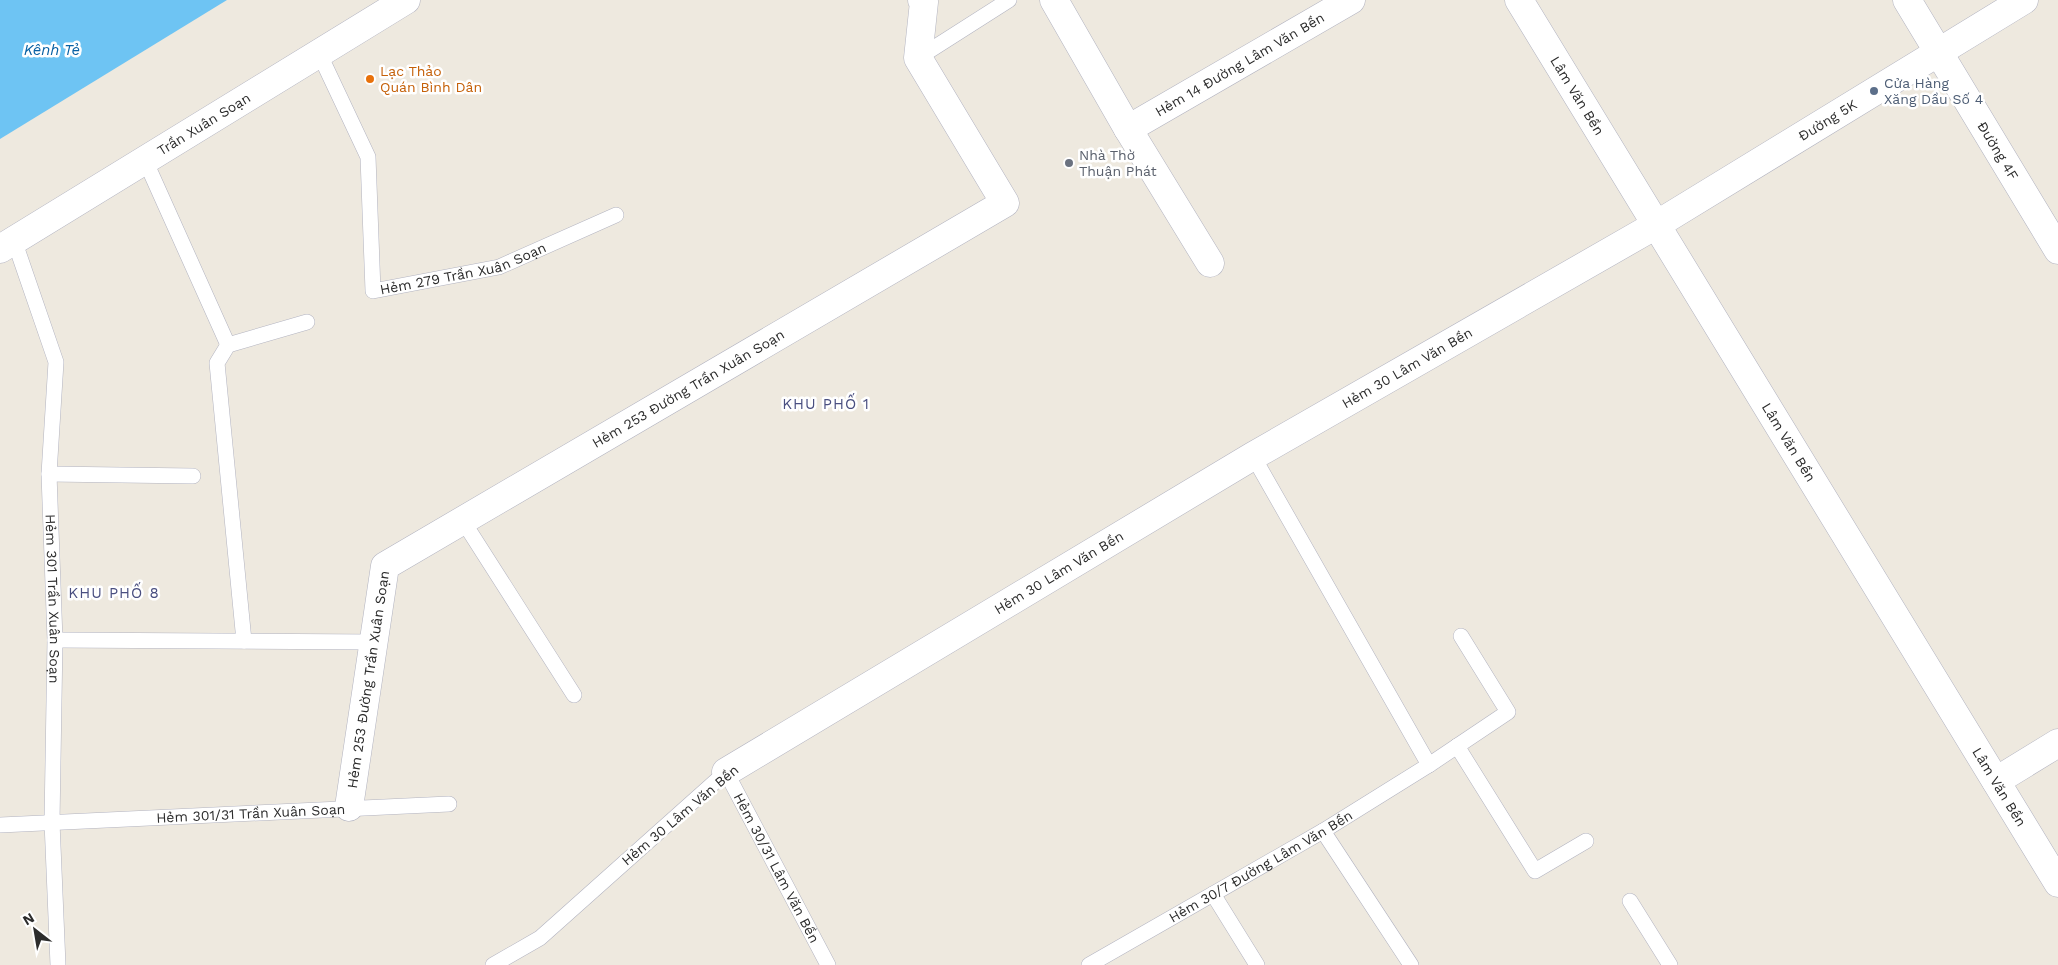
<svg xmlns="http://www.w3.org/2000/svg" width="2058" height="965" font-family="'Work Sans',sans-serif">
<rect width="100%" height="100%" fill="#eee9df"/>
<path fill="#6ec4f3" d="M 0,0 L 227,0 L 0,139 Z"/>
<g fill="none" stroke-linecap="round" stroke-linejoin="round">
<defs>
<g id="service">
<path id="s1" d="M 319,53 L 368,157 L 373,291 L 499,267 L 616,215"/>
<path d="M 918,58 L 1009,0"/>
<path d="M 145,160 L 228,345"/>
<path id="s2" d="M 14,240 L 56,362 L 49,474 L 55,640 L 52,822 L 58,965"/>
<path d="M 1253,456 L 1429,765"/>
<path d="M 49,474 L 193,476"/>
<path d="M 463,521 L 574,695"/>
<path d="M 55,640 L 374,642"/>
<path d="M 244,641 L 217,363 L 228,345 L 307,322"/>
<path d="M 1457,746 L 1535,871 L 1586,841"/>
<path id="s3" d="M 0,825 L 449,804"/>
<path d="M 1323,831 L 1411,965"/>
<path d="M 1213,894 L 1257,965"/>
<path d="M 1630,901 L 1670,965"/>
<path id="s4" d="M 493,965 L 540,938 L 726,772 L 828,965"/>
<path id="s5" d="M 1089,965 L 1323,831 L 1429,765 L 1508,712 L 1461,636"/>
</g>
<g id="minor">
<path d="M 1054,0 L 1128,129 L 1210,263"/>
<path id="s6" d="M 1907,0 L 2058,250"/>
<path id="s7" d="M 1128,129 L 1351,0"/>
<path id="s8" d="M 726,772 L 1253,456 L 1656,225 L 2024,0"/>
<path d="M 1996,781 L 2058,743"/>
<path id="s9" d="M 349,807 L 385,566 L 1005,203 L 918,58 L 924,2 L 922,0"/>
</g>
<g id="tertiary">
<path id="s10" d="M 1519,0 L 2058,883"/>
</g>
<g id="secondary">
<path id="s11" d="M 0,249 L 406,0"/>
</g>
</defs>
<use href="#service" stroke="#b2b3c0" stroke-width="16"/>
<use href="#minor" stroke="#b2b3c0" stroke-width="29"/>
<use href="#tertiary" stroke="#b2b3c0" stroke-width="29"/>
<use href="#secondary" stroke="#b2b3c0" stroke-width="29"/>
<use href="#service" stroke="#fff" stroke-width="15"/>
<use href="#minor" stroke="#fff" stroke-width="28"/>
<use href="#tertiary" stroke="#fff" stroke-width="28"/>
<use href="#secondary" stroke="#fff" stroke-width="28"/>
</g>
<circle fill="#e8710a" stroke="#fff" stroke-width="2" cx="370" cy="79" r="5"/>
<circle fill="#5c6f8a" stroke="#fff" stroke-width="2" cx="1874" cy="91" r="5"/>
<circle fill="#6b7280" stroke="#fff" stroke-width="2" cx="1069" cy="163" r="5"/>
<g text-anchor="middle" stroke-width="5" stroke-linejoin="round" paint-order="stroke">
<g font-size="14" fill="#2c2c2c" stroke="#fff">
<text dy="5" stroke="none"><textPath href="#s7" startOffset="129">Hẻm 14 Đường Lâm Văn Bền</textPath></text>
<text dy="5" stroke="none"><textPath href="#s10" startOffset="112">Lâm Văn Bền</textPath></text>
<text dy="5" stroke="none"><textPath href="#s8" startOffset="1280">Đường 5K</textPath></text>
<text dy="5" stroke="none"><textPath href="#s11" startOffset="239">Trần Xuân Soạn</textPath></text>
<text dy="5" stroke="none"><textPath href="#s6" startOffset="176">Đường 4F</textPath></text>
<text dy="5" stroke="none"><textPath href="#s1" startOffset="342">Hẻm 279 Trần Xuân Soạn</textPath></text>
<text dy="5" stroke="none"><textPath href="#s8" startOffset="792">Hẻm 30 Lâm Văn Bền</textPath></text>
<text dy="5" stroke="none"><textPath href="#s9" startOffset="595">Hẻm 253 Đường Trần Xuân Soạn</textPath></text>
<text dy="5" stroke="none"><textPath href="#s10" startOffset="518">Lâm Văn Bền</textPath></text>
<text dy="5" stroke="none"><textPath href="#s8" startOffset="388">Hẻm 30 Lâm Văn Bền</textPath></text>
<text dy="5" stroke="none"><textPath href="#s2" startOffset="366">Hẻm 301 Trần Xuân Soạn</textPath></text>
<text dy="5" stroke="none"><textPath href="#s9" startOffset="129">Hẻm 253 Đường Trần Xuân Soạn</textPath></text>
<text dy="5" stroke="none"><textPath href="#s10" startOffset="922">Lâm Văn Bền</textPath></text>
<text dy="5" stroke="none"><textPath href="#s3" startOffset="251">Hẻm 301/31 Trần Xuân Soạn</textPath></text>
<text transform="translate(680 815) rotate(-40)" y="5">Hẻm 30 Lâm Văn Bền</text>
<text dy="5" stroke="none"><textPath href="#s5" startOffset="198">Hẻm 30/7 Đường Lâm Văn Bền</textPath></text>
<text dy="5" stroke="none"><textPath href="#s4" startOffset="412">Hẻm 30/31 Lâm Văn Bền</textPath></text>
</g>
<g font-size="14" fill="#c56008" stroke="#fff" text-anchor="start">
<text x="380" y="76">Lạc Thảo<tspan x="380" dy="16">Quán Bình Dân</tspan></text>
</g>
<g font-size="14" fill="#4e5e75" stroke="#fff" text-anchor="start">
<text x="1884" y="88">Cửa Hàng<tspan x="1884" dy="16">Xăng Dầu Số 4</tspan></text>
</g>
<g font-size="14" fill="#5b616d" stroke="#fff" text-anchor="start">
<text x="1079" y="160">Nhà Thờ<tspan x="1079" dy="16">Thuận Phát</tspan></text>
</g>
<g font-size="15" font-style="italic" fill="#0861a4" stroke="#fff">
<text x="52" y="55">Kênh Tẻ</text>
</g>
<g font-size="15" letter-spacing="1" fill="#4a4f80" stroke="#fff">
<text x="826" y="409">KHU PHỐ 1</text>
<text x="114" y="598">KHU PHỐ 8</text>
</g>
</g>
<g transform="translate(35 930) rotate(329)" stroke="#ffffff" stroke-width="4" paint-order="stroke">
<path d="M0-4L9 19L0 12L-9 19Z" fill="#2c2c2c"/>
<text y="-8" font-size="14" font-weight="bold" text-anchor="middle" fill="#2c2c2c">N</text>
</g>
</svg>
